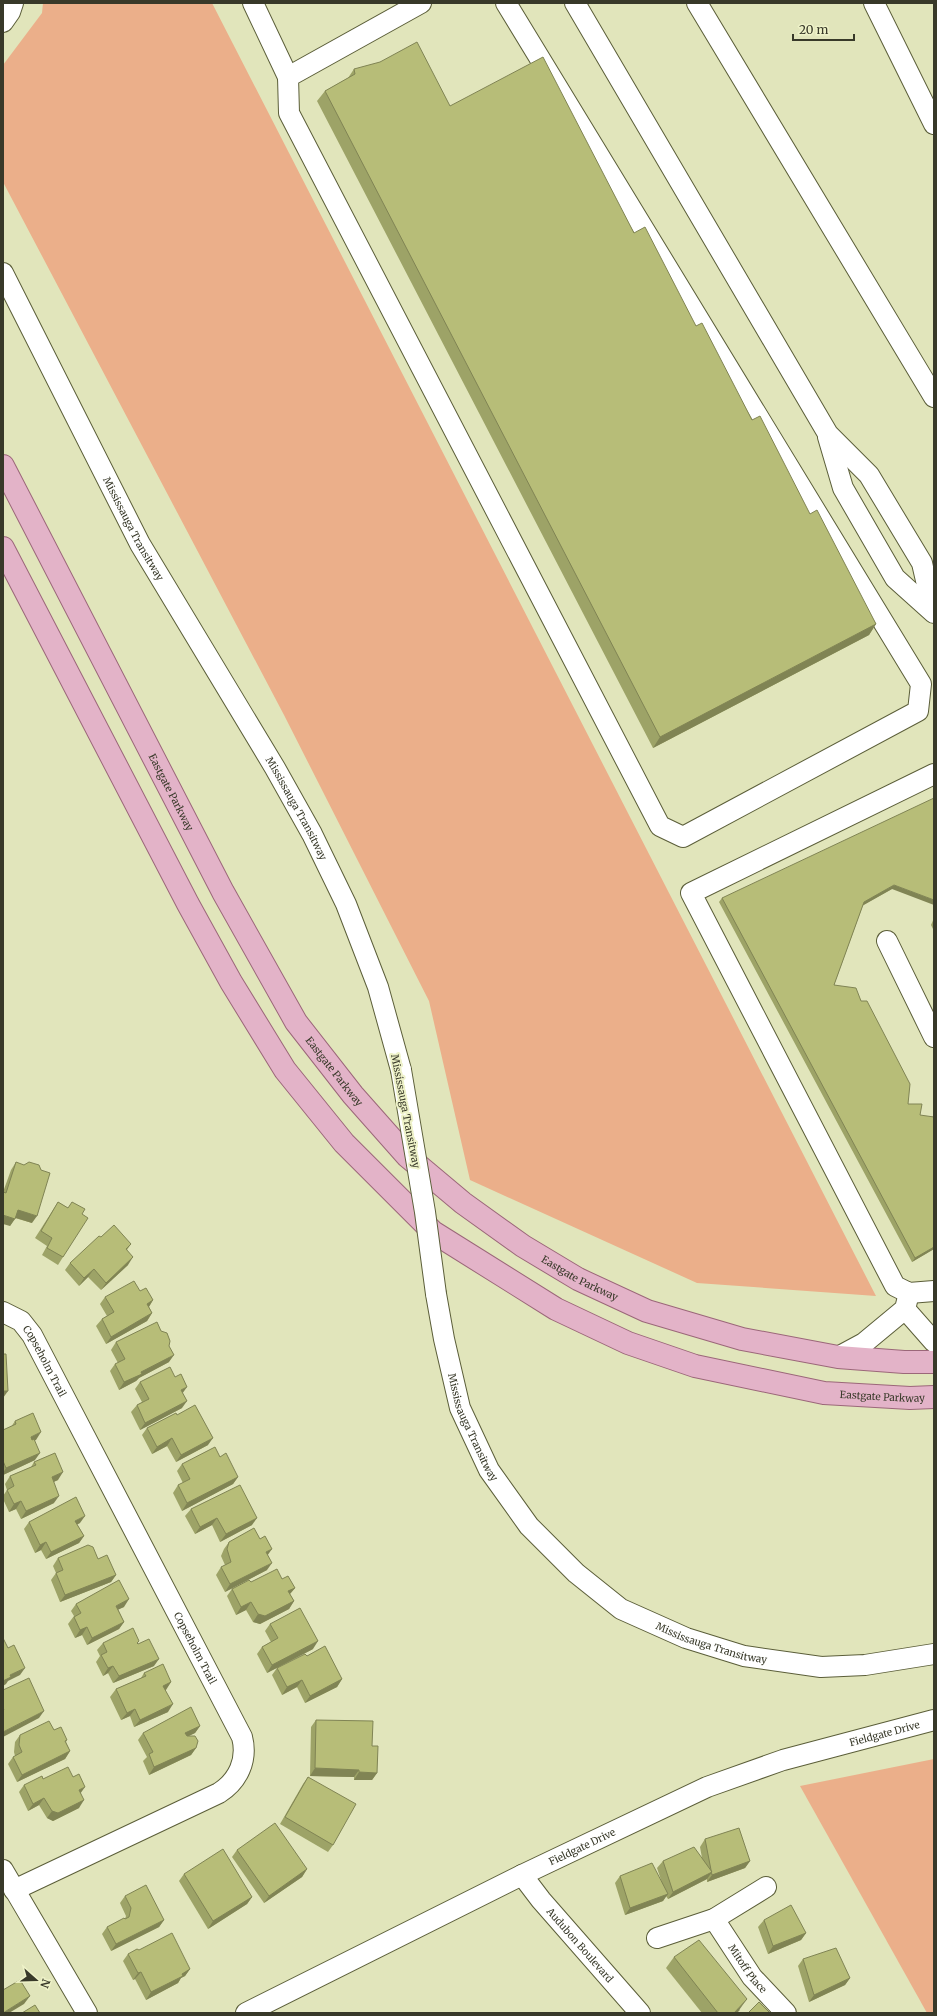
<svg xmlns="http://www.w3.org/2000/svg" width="937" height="2016" font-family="Merriweather,serif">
<rect width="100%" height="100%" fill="#e1e5bb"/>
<g fill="#ebaf8a">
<path d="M 43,3 L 212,3 L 876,1296 L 697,1283 L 470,1180 L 429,1001 L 284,715 L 3,182 L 3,65 L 42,13 Z"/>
<path d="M 934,1759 L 934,2013 L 927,2013 L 800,1786 Z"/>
</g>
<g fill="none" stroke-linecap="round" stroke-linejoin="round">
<defs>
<g id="minor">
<path d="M 253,3 L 288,77"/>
<path d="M 421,3 L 288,77 L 289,113 L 660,826 L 683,837 L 918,711 L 921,684 L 506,3"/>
<path d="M 575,3 L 828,434 L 869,475 L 922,563 L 933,611"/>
<path d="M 697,3 L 934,397"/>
<path d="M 874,3 L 934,124"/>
<path d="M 3,22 L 10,12 L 13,3"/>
<path id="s1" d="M 3,273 L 140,544 L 275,768 L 312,834 L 346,904 L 378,987 L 401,1070"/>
<path d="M 828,437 L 843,488 L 895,578 L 934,613"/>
<path d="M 934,774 L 691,893 L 895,1286 L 909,1293 L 934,1291"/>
<path d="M 887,941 L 934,1037"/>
<path id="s2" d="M 436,1294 L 444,1339 L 460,1408 L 489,1470 L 529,1526 L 576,1573 L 621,1609 L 686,1638 L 744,1656 L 821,1667 L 865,1665 L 934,1654"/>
<path d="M 905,1309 L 934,1342"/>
<path id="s3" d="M 3,1312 L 21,1321 L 32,1335 L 242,1737 C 248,1760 238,1781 219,1793 L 14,1890"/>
<path d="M 838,1357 L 864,1343 L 905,1309 L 909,1293"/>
<path d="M 3,1870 L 87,2013"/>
<path id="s4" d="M 522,1875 L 541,1900 L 640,2013"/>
<path id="s5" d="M 714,1919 L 752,1977 L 786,2013"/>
<path d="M 657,1938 L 714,1919 L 766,1887"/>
<path id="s6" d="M 246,2013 L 522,1875 L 707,1787 L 783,1760 L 934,1720"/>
</g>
<g id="major">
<path id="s7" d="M 3,466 L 223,892 L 296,1022 L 353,1095 L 407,1156 L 463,1203 L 523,1246 L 578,1279 L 647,1311 L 742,1339 L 838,1357 L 904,1362 L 934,1362"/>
<path id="s8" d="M 3,548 L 188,904 L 231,982 L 285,1070 L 344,1143 L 433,1232 L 556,1309 L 628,1343 L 695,1366 L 824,1393 L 910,1398 L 934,1397"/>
</g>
</defs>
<use href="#minor" stroke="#5b5e39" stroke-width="22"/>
<use href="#major" stroke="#9b6779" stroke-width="24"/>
<use href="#minor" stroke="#fff" stroke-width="20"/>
<use href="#major" stroke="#e3b3c8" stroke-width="22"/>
<defs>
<path id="minor-bridge" d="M 401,1070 L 425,1212 L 436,1294"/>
</defs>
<use href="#minor-bridge" stroke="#5b5e39" stroke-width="22" stroke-linecap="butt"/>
<use href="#minor-bridge" stroke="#fff" stroke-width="20"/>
</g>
<g fill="#9da367">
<path d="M 354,69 L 450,106 L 634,233 L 696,326 L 876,624 L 869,635 L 653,748 L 317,101 L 325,91 L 348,78 Z"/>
<path d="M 892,889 L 863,905 L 834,985 L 861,1001 L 908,1104 L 920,1115 L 934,1249 L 912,1262 L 719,902 L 722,898 Z"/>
<path d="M 934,918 L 934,931 L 931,925 Z"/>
<path d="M 16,1162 L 32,1223 L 15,1218 L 10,1226 L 3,1192 L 11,1170 Z"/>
<path d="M 58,1202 L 68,1208 L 82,1214 L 63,1257 L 58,1265 L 42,1255 L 47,1246 L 35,1238 Z"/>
<path d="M 101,1237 L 131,1244 L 127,1250 L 128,1265 L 101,1290 L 88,1277 L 79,1286 L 65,1270 L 70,1263 Z"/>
<path d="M 140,1291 L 153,1300 L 149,1307 L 152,1313 L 147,1321 L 106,1344 L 96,1326 L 102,1319 L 107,1316 L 100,1304 L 105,1297 Z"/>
<path d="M 116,1342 L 169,1346 L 169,1362 L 139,1378 L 136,1381 L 119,1390 L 110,1371 L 115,1364 L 118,1363 L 111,1350 Z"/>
<path d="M 140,1382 L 183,1393 L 182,1408 L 140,1430 L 131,1412 L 137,1405 L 142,1402 L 135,1389 Z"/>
<path d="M 177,1415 L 208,1445 L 176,1462 L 167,1446 L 152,1454 L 142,1435 L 147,1428 Z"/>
<path d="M 15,1421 L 36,1440 L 35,1440 L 35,1460 L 3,1475 L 3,1430 L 11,1427 Z"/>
<path d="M 220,1457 L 238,1477 L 233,1484 L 182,1511 L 173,1493 L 178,1485 L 183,1483 L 177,1471 L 182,1464 Z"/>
<path d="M 34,1462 L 58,1480 L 53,1482 L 54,1503 L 21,1519 L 16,1509 L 9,1512 L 3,1499 L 3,1496 L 7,1490 L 5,1484 L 10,1476 L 31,1467 Z"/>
<path d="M 191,1509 L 252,1525 L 220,1542 L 212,1525 L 195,1534 L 185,1516 Z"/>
<path d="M 29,1522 L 80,1523 L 77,1524 L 84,1536 L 79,1543 L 46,1559 L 41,1550 L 35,1553 L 24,1529 Z"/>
<path d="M 229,1542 L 268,1555 L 267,1570 L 225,1592 L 216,1575 L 221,1567 L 225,1565 L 221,1556 L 224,1549 Z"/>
<path d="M 58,1558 L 98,1559 L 116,1575 L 111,1582 L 60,1602 L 51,1580 L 56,1573 L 53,1566 Z"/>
<path d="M 282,1579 L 295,1588 L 290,1594 L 294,1601 L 289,1609 L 260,1624 L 253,1622 L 246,1610 L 236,1615 L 227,1596 L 232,1589 L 251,1582 Z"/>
<path d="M 76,1604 L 124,1607 L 118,1609 L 124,1622 L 119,1629 L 87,1645 L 82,1635 L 75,1638 L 68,1624 L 74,1616 L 71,1611 Z"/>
<path d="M 270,1624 L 313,1649 L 267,1673 L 257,1654 L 262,1647 L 271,1642 L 265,1631 Z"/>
<path d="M 139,1641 L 137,1644 L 154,1666 L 113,1683 L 108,1673 L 103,1676 L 96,1662 L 100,1656 L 97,1650 L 103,1643 Z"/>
<path d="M 307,1656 L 342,1679 L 337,1687 L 305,1703 L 297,1687 L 282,1695 L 272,1675 L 277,1668 Z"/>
<path d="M 144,1673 L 171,1682 L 165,1690 L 168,1712 L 134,1727 L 130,1716 L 121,1720 L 110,1697 L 116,1689 L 141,1678 Z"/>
<path d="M 316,1720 L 372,1746 L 377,1773 L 372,1780 L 354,1780 L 354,1777 L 310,1776 L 311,1727 Z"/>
<path d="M 200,1726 L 195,1733 L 189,1736 L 196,1748 L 191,1755 L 149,1775 L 143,1761 L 147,1757 L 138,1740 L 143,1733 Z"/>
<path d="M 54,1730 L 67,1740 L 66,1742 L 70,1751 L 65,1759 L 17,1782 L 8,1764 L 13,1757 L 15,1756 L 14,1752 L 15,1742 L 20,1735 Z"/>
<path d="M 308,1777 L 333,1845 L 328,1852 L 280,1824 L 303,1784 Z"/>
<path d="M 43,1779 L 81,1793 L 79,1808 L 53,1821 L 47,1818 L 39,1805 L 28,1811 L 19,1792 L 24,1785 Z"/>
<path d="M 705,1839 L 750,1861 L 745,1868 L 707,1882 L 707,1879 L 668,1899 L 666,1896 L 663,1901 L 625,1915 L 615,1883 L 620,1876 L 662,1883 L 657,1868 L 663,1861 L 702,1858 L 700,1847 Z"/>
<path d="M 237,1850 L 307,1869 L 302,1877 L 264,1903 L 232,1857 Z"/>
<path d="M 184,1874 L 252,1897 L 247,1904 L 208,1929 L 179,1881 Z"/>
<path d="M 125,1896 L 164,1920 L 159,1927 L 111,1951 L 102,1934 L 107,1927 L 125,1919 L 126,1916 L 120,1903 Z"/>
<path d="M 764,1920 L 806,1933 L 801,1940 L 768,1954 L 758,1927 Z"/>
<path d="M 128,1954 L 190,1969 L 185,1976 L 181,1978 L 178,1983 L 146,2000 L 135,1979 L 133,1980 L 123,1961 Z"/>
<path d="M 674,1957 L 740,2010 L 737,2013 L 702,2013 L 666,1968 Z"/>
<path d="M 803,1959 L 850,1978 L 845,1985 L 809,2002 L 798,1966 Z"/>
</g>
<g fill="#808454">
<path d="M 876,624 L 869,635 L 653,748 L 660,737 Z"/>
<path d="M 894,885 L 934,900 L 934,905 L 892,889 L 862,906 L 864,902 Z"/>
<path d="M 18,1210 L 37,1216 L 32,1223 L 13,1217 Z"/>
<path d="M 3,1215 L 15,1219 L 10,1226 L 3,1224 Z"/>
<path d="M 934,1247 L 934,1249 L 912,1262 L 915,1258 Z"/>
<path d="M 133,1257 L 128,1265 L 101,1290 L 106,1283 Z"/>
<path d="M 94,1269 L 88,1277 L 79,1286 L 84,1278 Z"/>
<path d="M 153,1300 L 148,1308 L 147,1304 Z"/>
<path d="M 152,1313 L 147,1321 L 106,1344 L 111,1337 Z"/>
<path d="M 174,1355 L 169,1362 L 139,1378 L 136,1381 L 119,1390 L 124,1382 L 141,1372 Z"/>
<path d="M 187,1387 L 182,1394 L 181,1390 Z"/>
<path d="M 3,1391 L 8,1391 L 3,1398 Z"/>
<path d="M 187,1401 L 182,1408 L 140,1430 L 145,1423 Z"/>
<path d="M 41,1432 L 36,1440 L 26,1444 L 31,1437 Z"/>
<path d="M 172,1438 L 167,1446 L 152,1454 L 157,1447 Z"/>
<path d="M 213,1438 L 208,1445 L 176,1462 L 181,1455 Z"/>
<path d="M 40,1453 L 35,1460 L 3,1475 L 3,1473 L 6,1468 Z"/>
<path d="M 63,1472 L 58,1480 L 47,1485 L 52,1477 Z"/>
<path d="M 238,1477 L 233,1484 L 182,1511 L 187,1503 Z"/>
<path d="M 59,1496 L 54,1503 L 21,1519 L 26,1511 Z"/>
<path d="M 21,1501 L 16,1509 L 9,1512 L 14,1504 Z"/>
<path d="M 85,1516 L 80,1523 L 70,1528 L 75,1521 Z"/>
<path d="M 217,1518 L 212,1525 L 195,1534 L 200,1527 Z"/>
<path d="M 257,1518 L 252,1525 L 220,1542 L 226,1534 Z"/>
<path d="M 84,1536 L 79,1543 L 46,1559 L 51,1552 Z"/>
<path d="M 46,1542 L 41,1550 L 35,1553 L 40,1545 Z"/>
<path d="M 272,1549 L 267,1556 L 266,1552 Z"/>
<path d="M 272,1563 L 267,1570 L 225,1592 L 230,1584 Z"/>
<path d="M 116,1575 L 111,1582 L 60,1602 L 65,1595 Z"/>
<path d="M 295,1588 L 289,1595 L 288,1591 Z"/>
<path d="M 129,1599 L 124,1607 L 111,1613 L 116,1606 Z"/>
<path d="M 294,1601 L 289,1609 L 260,1624 L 253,1622 L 258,1614 Z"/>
<path d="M 251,1602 L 246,1610 L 236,1615 L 241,1607 Z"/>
<path d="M 124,1622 L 119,1629 L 87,1645 L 92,1638 Z"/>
<path d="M 87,1627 L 82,1635 L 75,1638 L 80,1630 Z"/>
<path d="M 318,1641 L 313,1649 L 267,1673 L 272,1665 Z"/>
<path d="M 159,1659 L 154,1666 L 113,1683 L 119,1676 Z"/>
<path d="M 113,1666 L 108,1673 L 103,1676 L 108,1668 Z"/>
<path d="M 25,1668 L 20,1675 L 8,1681 L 6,1684 L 3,1686 L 3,1681 L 10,1675 Z"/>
<path d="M 342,1679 L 337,1687 L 305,1703 L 310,1696 Z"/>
<path d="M 302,1680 L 297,1687 L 282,1695 L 287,1687 Z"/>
<path d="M 171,1682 L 166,1690 L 158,1694 L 163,1686 Z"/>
<path d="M 173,1704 L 168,1712 L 134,1727 L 140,1720 Z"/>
<path d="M 135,1709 L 130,1716 L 121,1720 L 127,1713 Z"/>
<path d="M 44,1711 L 39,1718 L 3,1737 L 3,1732 Z"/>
<path d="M 200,1726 L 195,1733 L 180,1740 L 185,1733 Z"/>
<path d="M 196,1748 L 191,1755 L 149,1775 L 154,1767 Z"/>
<path d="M 70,1751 L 65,1759 L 17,1782 L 22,1775 Z"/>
<path d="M 315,1768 L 359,1770 L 354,1777 L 310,1776 Z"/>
<path d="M 359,1772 L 377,1773 L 372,1780 L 354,1780 Z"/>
<path d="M 85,1787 L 80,1794 L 79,1790 Z"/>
<path d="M 44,1798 L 39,1805 L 28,1811 L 33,1804 Z"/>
<path d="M 84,1800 L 79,1808 L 53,1821 L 47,1818 L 52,1811 Z"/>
<path d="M 750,1861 L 745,1868 L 707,1882 L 712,1875 Z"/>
<path d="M 307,1869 L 302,1877 L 264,1903 L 269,1896 Z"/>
<path d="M 712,1872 L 707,1879 L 668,1899 L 673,1892 Z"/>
<path d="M 668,1894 L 663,1901 L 625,1915 L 630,1908 Z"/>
<path d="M 252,1897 L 247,1904 L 208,1929 L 213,1921 Z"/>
<path d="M 164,1920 L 159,1927 L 111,1951 L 116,1944 Z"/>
<path d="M 806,1933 L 801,1940 L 768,1954 L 773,1946 Z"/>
<path d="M 190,1969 L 185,1976 L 181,1978 L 178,1983 L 146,2000 L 151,1992 Z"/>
<path d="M 141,1972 L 135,1979 L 133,1980 L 138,1973 Z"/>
<path d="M 850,1978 L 845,1985 L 809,2002 L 814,1995 Z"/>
<path d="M 30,1996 L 24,2004 L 9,2013 L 3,2013 Z"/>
<path d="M 747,1999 L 737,2013 L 734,2013 Z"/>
</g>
<g fill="#b7bd78" stroke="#808454">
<path d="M 417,42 L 450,106 L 543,57 L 634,233 L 645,227 L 696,326 L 702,323 L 752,420 L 760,416 L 810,514 L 817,510 L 876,624 L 660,737 L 325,91 L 355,74 L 354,69 L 380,62 Z"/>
<path d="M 934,798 L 934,900 L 894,885 L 864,902 L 834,985 L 856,988 L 861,1001 L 867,1001 L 910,1084 L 908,1104 L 922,1104 L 920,1115 L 934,1117 L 934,1247 L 915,1258 L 722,898 Z"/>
<path d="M 16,1162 L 24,1165 L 29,1162 L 39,1165 L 41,1170 L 50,1173 L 37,1216 L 18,1210 L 15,1219 L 3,1215 L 3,1192 L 6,1193 Z"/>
<path d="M 58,1202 L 68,1208 L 72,1202 L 85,1209 L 82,1214 L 88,1218 L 63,1257 L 47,1248 L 52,1238 L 41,1231 Z"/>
<path d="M 114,1225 L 131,1244 L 126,1249 L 133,1257 L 106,1283 L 94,1269 L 84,1278 L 70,1263 L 99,1236 L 101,1237 Z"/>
<path d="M 134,1281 L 140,1291 L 146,1288 L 153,1300 L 147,1304 L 152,1313 L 111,1337 L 102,1319 L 114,1312 L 105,1297 Z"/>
<path d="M 157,1322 L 161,1331 L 167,1333 L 170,1341 L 169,1346 L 174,1355 L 141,1372 L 142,1374 L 124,1382 L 115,1364 L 125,1359 L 116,1342 Z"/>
<path d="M 3,1354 L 6,1354 L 8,1391 L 3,1391 Z"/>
<path d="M 170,1367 L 175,1377 L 181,1374 L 187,1387 L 181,1390 L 187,1401 L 145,1423 L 137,1405 L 149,1399 L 140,1382 Z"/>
<path d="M 195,1405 L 213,1438 L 181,1455 L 172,1438 L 157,1447 L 147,1428 L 176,1413 L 177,1415 Z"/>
<path d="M 33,1413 L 41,1432 L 31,1437 L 32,1440 L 34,1439 L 40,1453 L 6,1468 L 3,1461 L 3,1430 L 16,1424 L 15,1421 Z"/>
<path d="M 215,1447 L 220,1457 L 226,1453 L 238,1477 L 187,1503 L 178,1485 L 190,1479 L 182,1464 Z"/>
<path d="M 55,1453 L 63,1472 L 52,1477 L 59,1496 L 26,1511 L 21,1501 L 14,1504 L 7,1490 L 14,1486 L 10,1476 L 36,1465 L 34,1462 Z"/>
<path d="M 240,1485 L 257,1518 L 226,1534 L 217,1518 L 200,1527 L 191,1509 Z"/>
<path d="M 76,1497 L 85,1516 L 75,1521 L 84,1536 L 51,1552 L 46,1542 L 40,1545 L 29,1522 Z"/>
<path d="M 254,1528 L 260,1539 L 265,1536 L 272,1549 L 266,1552 L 272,1563 L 230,1584 L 221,1567 L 231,1562 L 227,1549 L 229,1542 Z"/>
<path d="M 88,1545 L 93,1547 L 98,1559 L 107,1555 L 116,1575 L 65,1595 L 56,1573 L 63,1570 L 58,1558 Z"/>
<path d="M 277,1569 L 282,1579 L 288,1576 L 295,1588 L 288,1591 L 294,1601 L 265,1616 L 258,1614 L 251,1602 L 241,1607 L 232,1589 L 249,1580 L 251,1582 Z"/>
<path d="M 119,1580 L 129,1599 L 116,1606 L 124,1622 L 92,1638 L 87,1627 L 80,1630 L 74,1617 L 81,1613 L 76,1604 Z"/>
<path d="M 300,1608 L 318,1641 L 272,1665 L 262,1647 L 278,1638 L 270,1624 Z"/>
<path d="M 133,1628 L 139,1641 L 137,1643 L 138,1644 L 149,1639 L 159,1659 L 119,1676 L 113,1666 L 108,1668 L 101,1655 L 107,1652 L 103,1643 Z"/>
<path d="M 3,1638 L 8,1648 L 14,1645 L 25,1668 L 10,1675 L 11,1677 L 3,1681 Z"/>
<path d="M 325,1646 L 342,1679 L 310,1696 L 302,1680 L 287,1687 L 277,1668 L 305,1654 L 307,1656 Z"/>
<path d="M 163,1664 L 171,1682 L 163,1686 L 173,1704 L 140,1720 L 135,1709 L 127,1713 L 116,1689 L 146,1676 L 144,1673 Z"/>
<path d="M 29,1678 L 44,1711 L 3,1732 L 3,1710 L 4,1710 L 3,1708 L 3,1690 Z"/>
<path d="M 191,1707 L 200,1726 L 185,1733 L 187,1736 L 195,1736 L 198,1741 L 196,1748 L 154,1767 L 149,1754 L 153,1752 L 143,1733 Z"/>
<path d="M 316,1720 L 373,1721 L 372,1746 L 378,1746 L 377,1773 L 359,1772 L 359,1770 L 315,1768 Z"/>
<path d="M 49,1721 L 54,1730 L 61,1727 L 67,1740 L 65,1741 L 70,1751 L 22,1775 L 13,1757 L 22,1752 L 19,1745 L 20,1735 Z"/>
<path d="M 68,1767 L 73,1777 L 79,1774 L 85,1787 L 79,1790 L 84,1800 L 58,1813 L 52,1811 L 44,1798 L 33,1804 L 24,1785 L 42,1776 L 43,1779 Z"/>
<path d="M 308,1777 L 356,1804 L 333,1845 L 285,1817 Z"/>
<path d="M 275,1823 L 307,1869 L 269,1896 L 237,1850 Z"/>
<path d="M 739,1828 L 750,1861 L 712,1875 L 705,1839 Z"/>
<path d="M 694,1847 L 712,1872 L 673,1892 L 663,1861 Z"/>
<path d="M 223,1849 L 252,1897 L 213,1921 L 184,1874 Z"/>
<path d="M 652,1863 L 668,1894 L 630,1908 L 620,1876 Z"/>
<path d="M 146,1885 L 164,1920 L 116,1944 L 107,1927 L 124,1918 L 125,1919 L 129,1917 L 131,1908 L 125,1896 Z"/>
<path d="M 791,1905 L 806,1933 L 773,1946 L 764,1920 Z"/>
<path d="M 172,1933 L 190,1969 L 182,1974 L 183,1976 L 151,1992 L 141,1972 L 138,1973 L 128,1954 L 137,1949 L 139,1950 Z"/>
<path d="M 699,1940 L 747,1999 L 734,2013 L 718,2013 L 674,1957 Z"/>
<path d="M 836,1948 L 850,1978 L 814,1995 L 803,1959 Z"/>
<path d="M 20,1980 L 30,1996 L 3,2013 L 3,1990 Z"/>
<path d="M 759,2002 L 770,2013 L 748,2013 Z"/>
<path d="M 35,2005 L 40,2013 L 22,2013 Z"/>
</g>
<g text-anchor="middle" stroke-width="4" stroke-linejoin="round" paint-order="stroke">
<g font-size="10" fill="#383929" stroke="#eef2c8">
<text dy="4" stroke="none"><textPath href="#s1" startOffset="287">Mississauga Transitway</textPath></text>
<text dy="4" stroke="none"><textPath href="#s7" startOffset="367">Eastgate Parkway</textPath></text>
<text dy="4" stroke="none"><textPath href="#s1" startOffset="611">Mississauga Transitway</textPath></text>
<text dy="4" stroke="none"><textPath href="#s7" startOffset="691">Eastgate Parkway</textPath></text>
<text transform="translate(406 1111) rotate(79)" y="4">Mississauga Transitway</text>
<text dy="4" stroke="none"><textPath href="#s7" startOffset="1015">Eastgate Parkway</textPath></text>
<text dy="4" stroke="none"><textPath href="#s3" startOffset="67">Copseholm Trail</textPath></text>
<text dy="4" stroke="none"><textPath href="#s8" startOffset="1299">Eastgate Parkway</textPath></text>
<text dy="4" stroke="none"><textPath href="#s2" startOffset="139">Mississauga Transitway</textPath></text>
<text dy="4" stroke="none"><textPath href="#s2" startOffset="475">Mississauga Transitway</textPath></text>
<text dy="4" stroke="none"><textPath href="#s3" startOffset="391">Copseholm Trail</textPath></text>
<text dy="4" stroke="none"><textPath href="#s6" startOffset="699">Fieldgate Drive</textPath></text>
<text dy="4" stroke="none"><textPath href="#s6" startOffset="375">Fieldgate Drive</textPath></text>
<text dy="4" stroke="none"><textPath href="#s4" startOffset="91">Audubon Boulevard</textPath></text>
<text dy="4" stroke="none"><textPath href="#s5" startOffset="60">Mitoff Place</textPath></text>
</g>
</g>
<rect width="937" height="2016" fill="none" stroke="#383929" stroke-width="8"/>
<g transform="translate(36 1980) rotate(110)" stroke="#eef2c8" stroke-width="3" paint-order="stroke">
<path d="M0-3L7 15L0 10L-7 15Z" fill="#383929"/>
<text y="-6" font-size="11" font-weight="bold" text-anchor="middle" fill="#383929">N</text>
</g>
<path d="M793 34v6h61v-6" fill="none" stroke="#383929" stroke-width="2"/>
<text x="799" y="34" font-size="12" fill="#383929" stroke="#eef2c8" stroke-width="3" paint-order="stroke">20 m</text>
</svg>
